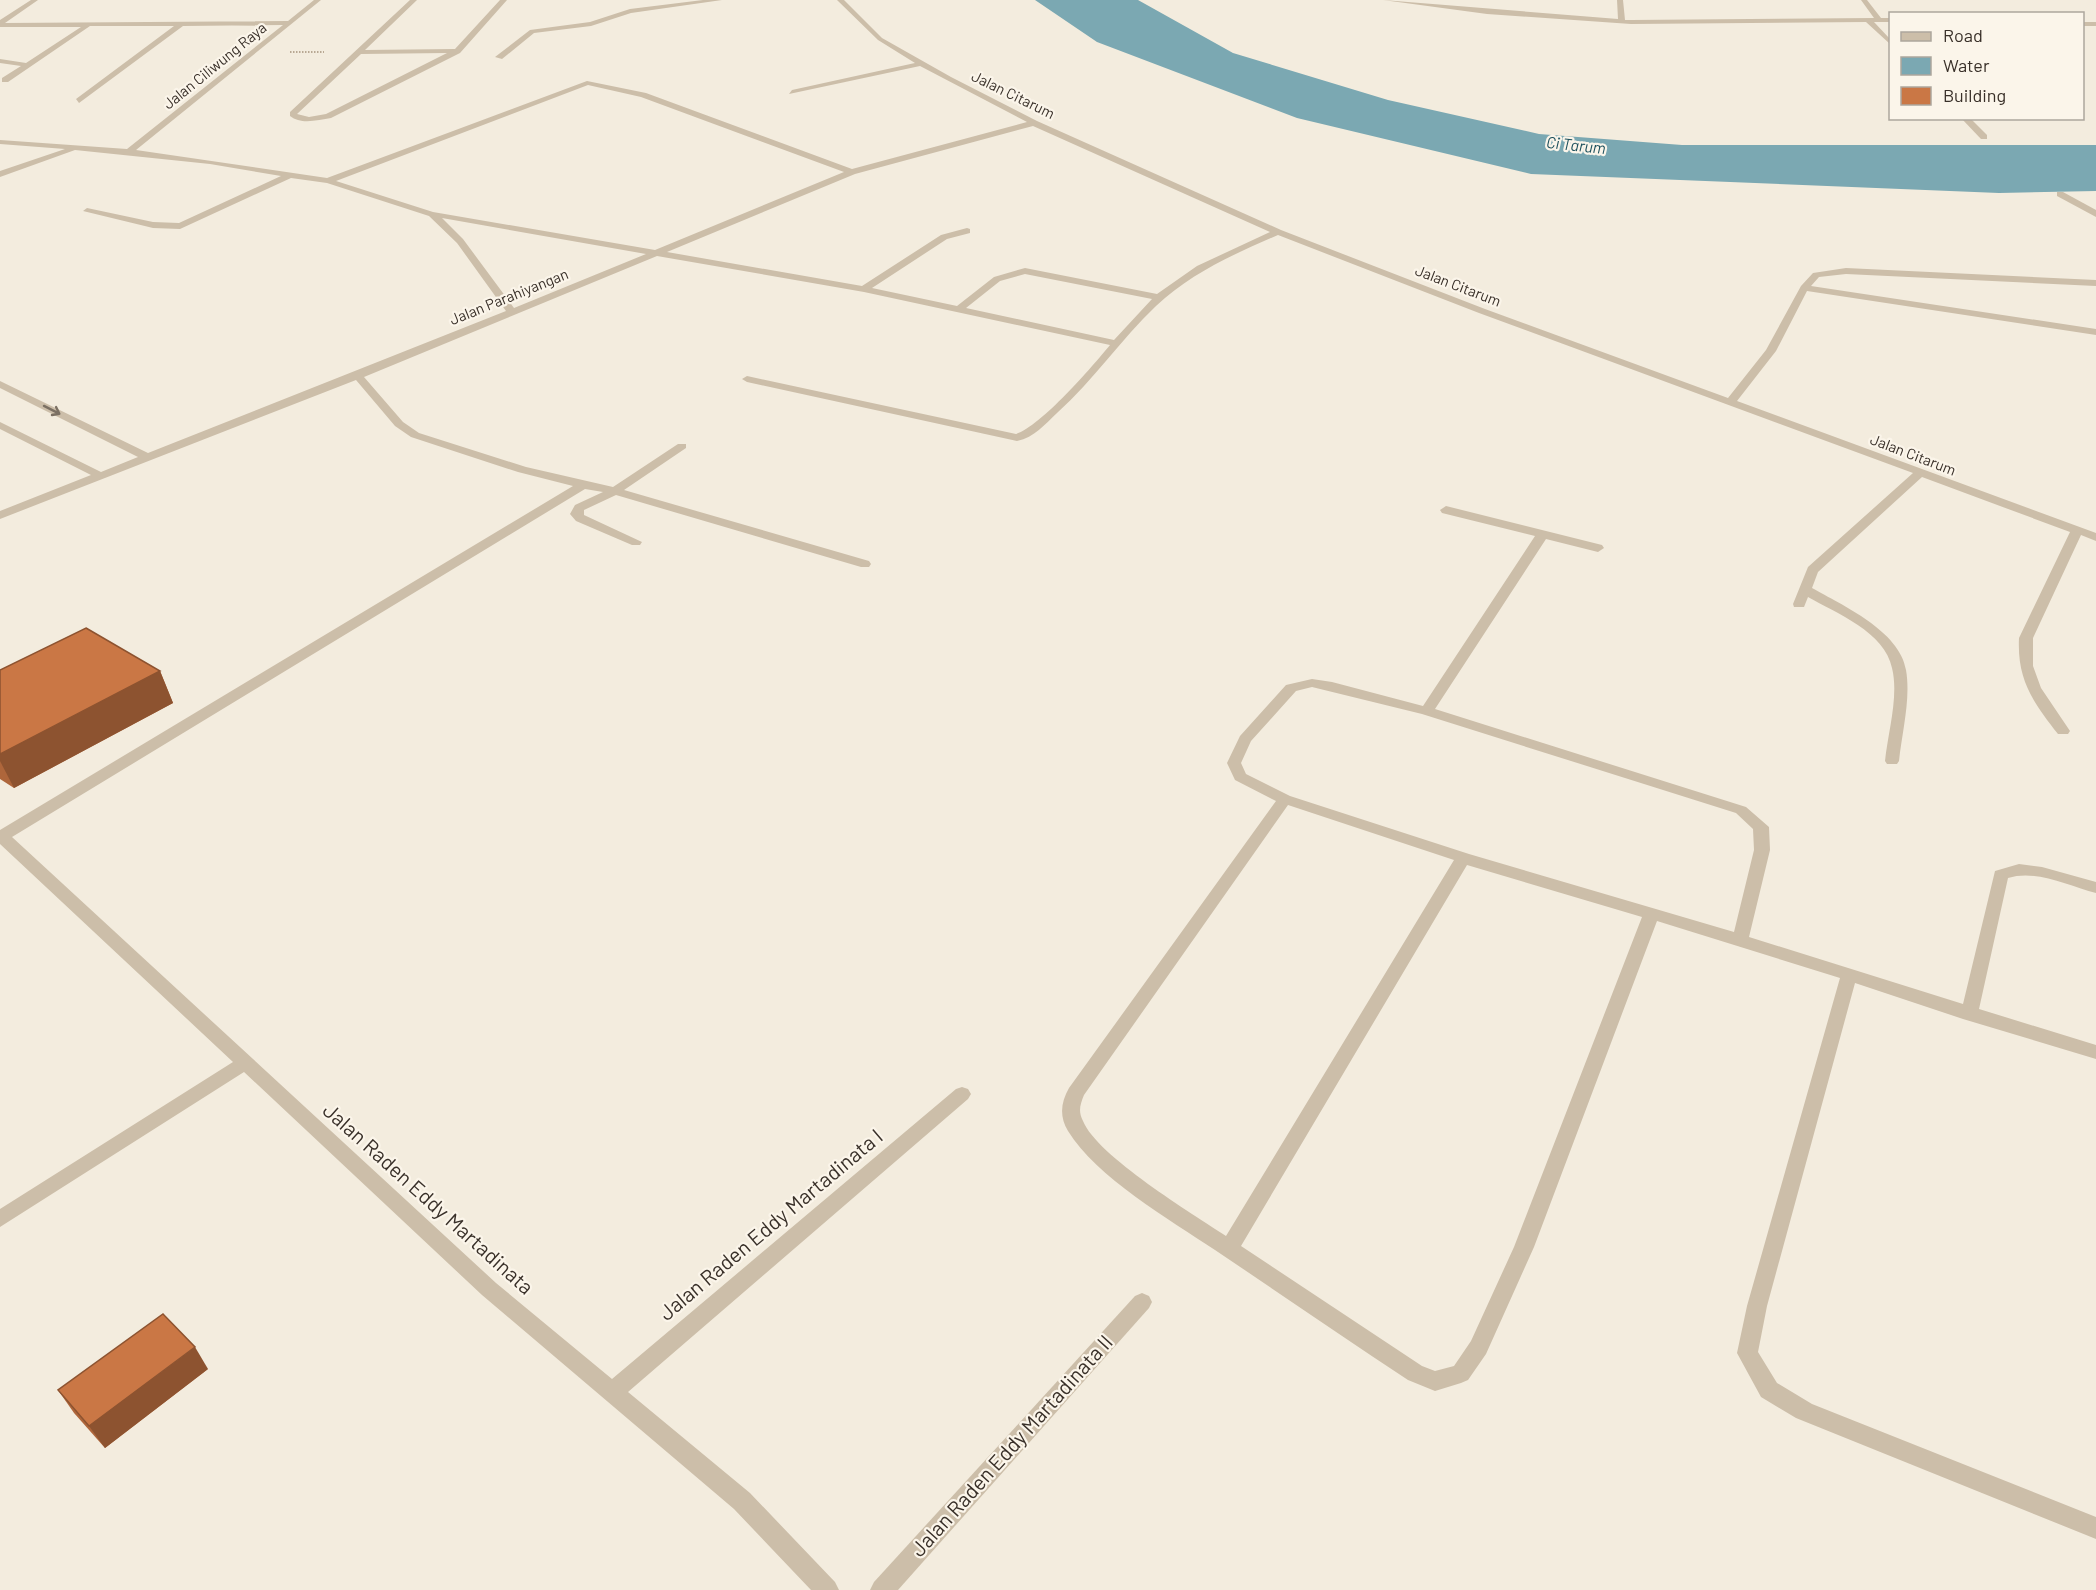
<svg xmlns="http://www.w3.org/2000/svg" width="2096" height="1590" font-family="Barlow,sans-serif">
<rect width="100%" height="100%" fill="#f3ecde"/>
<path fill="#7ba8b2" d="M 1035,0 L 1138,0 L 1233,53 L 1388,100 L 1539,134 L 1682,145 L 2096,145 L 2096,191 L 1999,193 L 1531,174 L 1297,118 L 1097,42 Z"/>
<g fill="none" stroke-linecap="round" stroke-linejoin="round">
<path stroke="#b8a893" stroke-width="2" stroke-dasharray="1.5 1.5" stroke-linecap="butt" d="M 290,52 L 324,52"/>
<g fill="#ccbea9" fill-rule="evenodd">
<path d="M 31,0 L 38,0 L 5,23 L 288,21 L 314,0 L 321,0 L 136,150 L 327,178 L 587,81 L 646,93 L 852,169 L 1027,122 L 920,66 L 789,94 L 792,90 L 915,63 L 878,40 L 837,0 L 844,0 L 882,38 L 951,77 L 1037,121 L 1281,230 L 1485,309 L 1728,398 L 1766,350 L 1801,286 L 1813,273 L 1846,268 L 2096,280 L 2096,286 L 1846,274 L 1819,277 L 1811,286 L 2096,329 L 2096,335 L 1807,291 L 1776,351 L 1737,401 L 2096,533 L 2096,541 L 2081,535 L 2033,638 L 2033,666 L 2041,688 L 2070,731 L 2068,734 L 2058,734 C 2033,702 2017,680 2019,638 L 2070,532 L 1922,477 L 1818,572 L 1812,588 C 1842,605 1900,631 1906,670 C 1911,699 1902,732 1899,761 L 1897,764 L 1887,764 L 1885,761 C 1888,732 1899,696 1892,668 C 1885,632 1836,613 1808,597 L 1804,607 L 1794,607 L 1793,604 L 1808,567 L 1913,473 L 1479,313 L 1278,235 C 1234,254 1191,273 1156,306 C 1121,339 1094,380 1057,413 C 1044,425 1035,437 1017,441 L 747,382 L 742,379 L 747,376 L 1016,434 C 1041,426 1092,367 1110,345 L 864,292 L 657,256 L 364,377 L 403,422 L 419,433 L 526,467 L 613,487 L 678,444 L 686,444 L 686,448 L 624,490 L 869,561 L 871,564 L 869,567 L 861,567 L 616,495 L 584,510 L 584,515 L 642,542 L 640,545 L 632,545 L 576,521 L 570,514 L 575,505 L 603,492 L 585,489 L 12,837 L 496,1283 L 612,1379 L 956,1089 L 962,1087 L 968,1089 L 971,1094 L 968,1099 L 628,1392 L 750,1493 L 835,1582 L 839,1590 L 811,1590 L 734,1509 L 482,1295 L 244,1072 L 0,1227 L 0,1209 L 233,1062 L 0,844 L 0,830 L 573,486 L 518,472 L 411,437 L 395,426 L 356,380 L 0,519 L 0,511 L 91,475 L 0,429 L 0,422 L 101,472 L 138,457 L 0,388 L 0,381 L 148,453 L 506,311 L 457,243 L 429,216 L 327,183 L 291,178 L 180,229 L 153,228 L 83,211 L 87,208 L 153,222 L 179,223 L 281,176 L 210,164 L 75,150 L 0,177 L 0,171 L 65,149 L 0,144 L 0,140 L 127,149 L 283,25 L 183,26 L 79,103 L 76,99 L 174,26 L 90,26 L 8,82 L 2,82 L 2,78 L 21,66 L 0,63 L 0,59 L 26,63 L 81,27 L 0,27 L 0,20 ZM 588,85 L 641,97 L 844,172 L 655,250 L 433,212 L 336,181 ZM 1033,126 L 1270,232 L 1197,266 L 1157,294 L 1025,268 L 994,277 L 957,306 L 872,288 L 947,239 L 970,233 L 970,229 L 967,228 L 941,235 L 862,286 L 667,252 L 855,174 ZM 442,218 L 646,254 L 514,308 L 463,239 ZM 1025,274 L 1152,299 L 1114,340 L 966,308 L 1000,281 Z"/>
<path d="M 410,0 L 417,0 L 365,50 L 455,49 L 500,0 L 507,0 L 460,53 L 331,118 C 318,120 301,125 290,116 L 290,112 ZM 447,53 L 326,114 L 309,117 L 297,114 L 361,54 Z"/>
<path d="M 703,0 L 722,0 L 631,13 L 591,26 L 534,33 L 502,59 L 495,57 L 530,30 L 590,22 L 630,9 Z"/>
<path d="M 1383,0 L 1618,19 L 1617,0 L 1623,0 L 1625,20 L 1631,20 L 1874,18 L 1861,0 L 1867,0 L 1881,18 L 1890,18 L 1890,22 L 1874,22 L 1890,39 L 1890,44 L 1866,22 L 1631,24 L 1487,14 Z"/>
<rect x="2082" y="22" width="14" height="4"/>
<path d="M 1961,118 L 1970,118 L 1987,135 L 1987,139 L 1981,139 Z"/>
<path d="M 2057,192 L 2063,192 L 2096,210 L 2096,217 L 2057,196 Z"/>
<path d="M 1446,506 L 1602,545 L 1604,548 L 1598,552 L 1546,539 L 1435,709 L 1746,807 L 1769,827 L 1770,850 L 1749,937 L 1963,1004 L 1995,871 L 2019,864 L 2042,867 L 2096,882 L 2096,893 C 2069,886 2036,869 2008,878 L 1979,1009 L 2096,1045 L 2096,1059 L 1963,1019 L 1855,983 L 1767,1306 L 1758,1352 L 1777,1383 L 1812,1404 L 2096,1517 L 2096,1539 L 1796,1418 L 1761,1397 L 1737,1353 L 1747,1306 L 1840,978 L 1657,921 L 1534,1247 L 1486,1354 L 1468,1380 L 1461,1383 L 1435,1391 L 1408,1380 C 1343,1337 1279,1293 1215,1250 C 1170,1220 1096,1177 1068,1131 C 1059,1116 1061,1102 1069,1088 L 1276,801 L 1235,780 L 1227,763 L 1240,736 L 1286,685 L 1312,679 L 1332,682 L 1423,706 L 1535,536 L 1442,513 L 1440,510 ZM 1312,687 L 1422,714 L 1736,813 L 1753,829 L 1754,850 L 1734,932 L 1469,854 L 1290,796 L 1246,774 L 1241,763 L 1251,741 L 1296,691 ZM 1288,805 L 1454,860 L 1226,1236 C 1193,1214 1097,1156 1083,1121 C 1078,1111 1080,1105 1084,1095 ZM 1467,865 L 1642,917 L 1514,1247 L 1471,1341 L 1454,1366 L 1435,1371 L 1422,1366 L 1241,1246 Z"/>
<path d="M 1142,1293 L 1149,1296 L 1152,1302 L 1149,1308 L 898,1590 L 870,1590 L 874,1582 L 1135,1296 Z"/>
</g>
</g>
<g fill="#ae663b">
<path d="M 0,670 L 160,671 L 173,703 L 14,788 L 0,779 Z"/>
<path d="M 208,1369 L 105,1448 L 74,1413 L 58,1390 Z"/>
</g>
<g fill="#8d5330">
<path d="M 160,671 L 173,703 L 14,788 L 0,761 L 0,754 Z"/>
<path d="M 195,1347 L 208,1369 L 105,1448 L 89,1426 Z"/>
</g>
<g fill="#ca7745" stroke="#8d5330" stroke-width="1.5">
<path d="M 86,628 L 160,671 L 0,754 L 0,670 Z"/>
<path d="M 163,1314 L 195,1347 L 89,1426 L 58,1390 Z"/>
</g>
<defs><path id="oneway-shaft" d="M-6 0H5M1.5-3L5.5 0L1.5 3" fill="none" stroke-width="1.6" stroke-linecap="round" stroke-linejoin="round" transform="scale(1.5)"/></defs>
<use stroke="#7b7063" href="#oneway-shaft" transform="translate(52 410) rotate(27)"/>
<g text-anchor="middle" stroke-width="4.5" stroke-linejoin="round" paint-order="stroke">
<g font-size="15" fill="#393029" stroke="#fbf5ea">
<text transform="translate(215 66) rotate(-39)" y="5">Jalan Ciliwung Raya</text>
<text transform="translate(1013 95) rotate(26)" y="5">Jalan Citarum</text>
<text transform="translate(1458 286) rotate(21)" y="5">Jalan Citarum</text>
<text transform="translate(509 297) rotate(-22)" y="5">Jalan Parahiyangan</text>
<text transform="translate(1913 455) rotate(21)" y="5">Jalan Citarum</text>
</g>
<g font-size="16" font-style="italic" fill="#1d505c" stroke="#fbf5ea">
<text transform="translate(1576 145) rotate(6)" y="6">Ci Tarum</text>
</g>
<g font-size="21" fill="#393029" stroke="#fbf5ea">
<text transform="translate(428 1199) rotate(42)" y="7">Jalan Raden Eddy Martadinata</text>
<text transform="translate(771 1225) rotate(-40)" y="7">Jalan Raden Eddy Martadinata I</text>
<text transform="translate(1012 1446) rotate(-48)" y="7">Jalan Raden Eddy Martadinata II</text>
</g>
</g>
<rect x="1889" y="12" width="195" height="108" fill="#fbf5ea" stroke="#ada69d" stroke-width="1.5"/>
<rect x="1901" y="32" width="30" height="9" fill="#ccbea9" stroke="#ada69d" stroke-width="1.5"/>
<text x="1943" y="42" font-size="18" fill="#393029">Road</text>
<rect x="1901" y="57" width="30" height="18" fill="#7ba8b2" stroke="#ada69d" stroke-width="1.5"/>
<text x="1943" y="72" font-size="18" fill="#393029">Water</text>
<rect x="1901" y="87" width="30" height="18" fill="#ca7745" stroke="#ada69d" stroke-width="1.5"/>
<text x="1943" y="102" font-size="18" fill="#393029">Building</text>
</svg>
